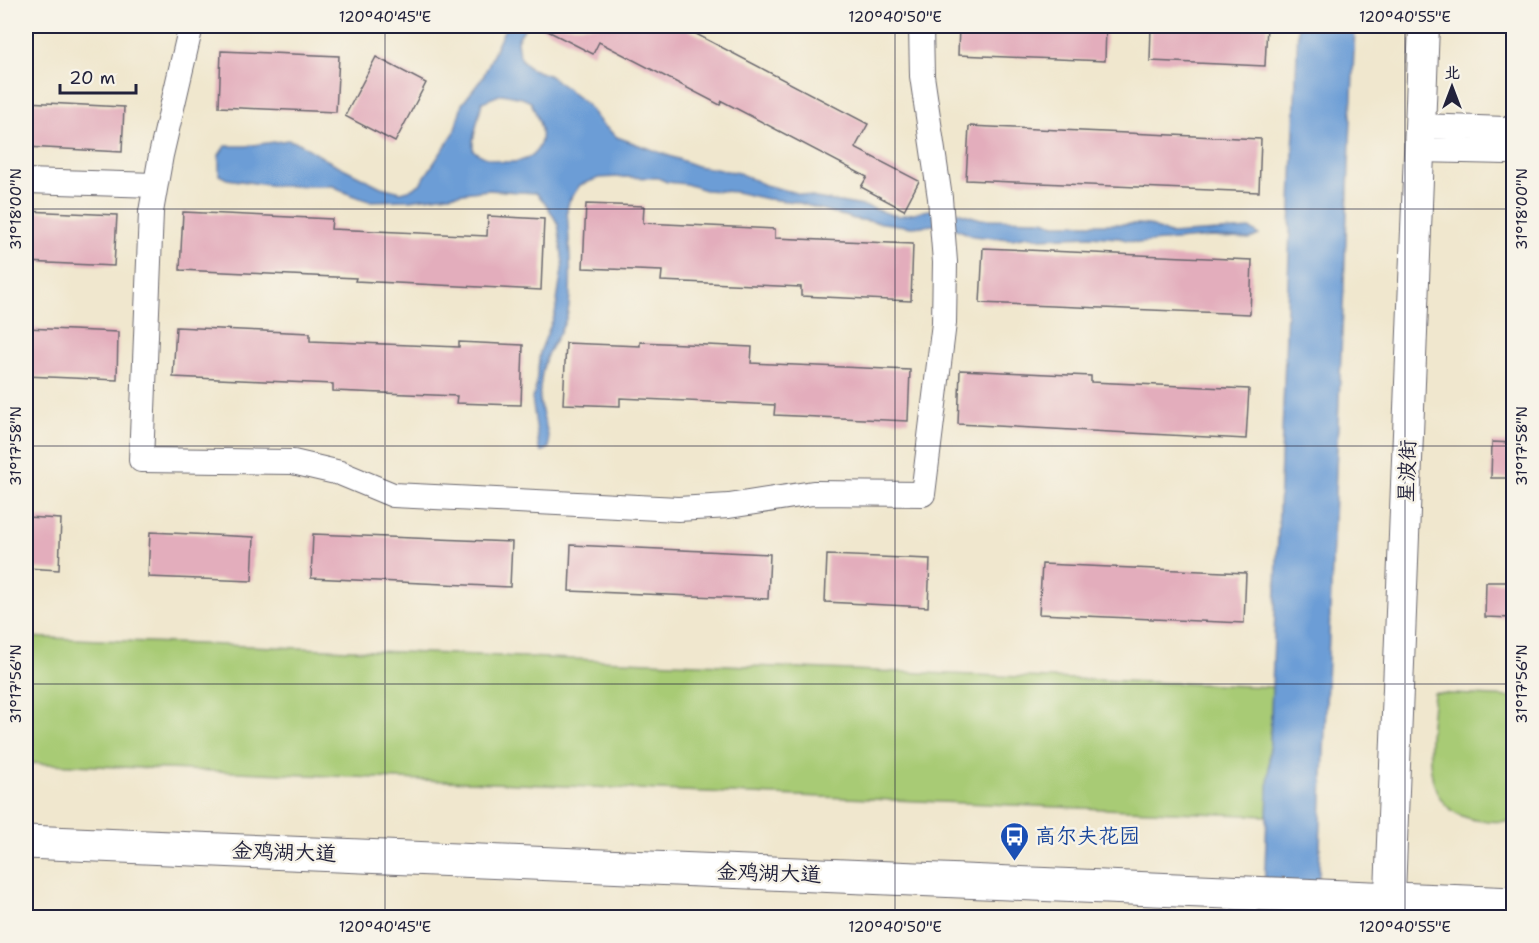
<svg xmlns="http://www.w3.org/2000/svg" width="1539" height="943" font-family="'Shantell Sans','LXGW WenKai TC',sans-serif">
<rect width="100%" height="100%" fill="#f7f3e8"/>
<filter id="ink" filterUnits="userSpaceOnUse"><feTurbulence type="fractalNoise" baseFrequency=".0167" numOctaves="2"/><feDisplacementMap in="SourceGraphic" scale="12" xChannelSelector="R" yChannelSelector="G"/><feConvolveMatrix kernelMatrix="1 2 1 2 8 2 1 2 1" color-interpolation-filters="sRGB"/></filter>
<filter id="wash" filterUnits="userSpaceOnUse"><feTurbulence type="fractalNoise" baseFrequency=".008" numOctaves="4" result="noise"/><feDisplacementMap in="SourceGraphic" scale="24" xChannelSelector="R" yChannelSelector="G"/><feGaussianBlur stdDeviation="1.35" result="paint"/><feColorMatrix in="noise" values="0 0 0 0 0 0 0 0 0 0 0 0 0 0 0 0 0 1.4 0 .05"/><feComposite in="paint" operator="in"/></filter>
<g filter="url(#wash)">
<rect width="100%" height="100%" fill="#f0e7ce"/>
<g fill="#a8cb75" stroke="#657658" stroke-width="1.5">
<path d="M 26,637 L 1272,687 L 1267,816 L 26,763 Z"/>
<path d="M 1434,693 L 1513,697 L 1513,822 C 1497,821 1478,823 1462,816 C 1417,798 1431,731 1434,693 Z"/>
</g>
<g fill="#6c9dd6" stroke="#476088" stroke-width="1.5" fill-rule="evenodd">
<path d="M 506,26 L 526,26 L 517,40 L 518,50 L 522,60 L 529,68 L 548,75 L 565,87 L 588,106 L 601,123 L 617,137 L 697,166 L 739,173 L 765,185 L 816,198 L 869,207 L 889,214 L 899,216 L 929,210 L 950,210 L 981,219 L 1043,220 L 1054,224 L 1139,224 L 1149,225 L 1169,234 L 1251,229 L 1259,235 L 1250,239 L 1212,237 L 1138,243 L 1119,238 L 1090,236 L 1039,238 L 1028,236 L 1012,239 L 983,237 L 973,236 L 954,228 L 934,225 L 912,227 L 854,219 L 796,202 L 767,199 L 736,192 L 705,190 L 686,184 L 667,182 L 658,178 L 619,177 L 599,178 L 580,185 L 569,201 L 567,210 C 569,239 573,284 568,312 C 565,328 555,339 548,353 C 543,364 541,377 540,389 C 537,409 550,427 549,448 L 541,452 L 539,447 L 532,398 L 535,392 L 540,352 L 555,314 L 563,263 L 558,224 L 548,207 L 536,193 L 488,190 L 409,200 L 369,201 L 351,195 L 333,186 L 275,186 L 227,179 L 219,175 L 219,155 L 225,146 L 246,146 L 288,140 L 299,143 L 325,159 L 381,187 L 401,192 L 412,189 L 420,184 L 454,133 L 462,104 L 483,77 ZM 502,94 L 522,98 L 531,102 C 536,115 545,130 540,144 C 530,170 490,164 473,150 L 473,140 L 482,102 Z"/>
<path d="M 1298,26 L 1355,26 L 1317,917 L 1263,918 Z"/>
</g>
<g id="blocks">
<g fill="#e3adbc">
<path d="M 538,26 L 681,26 L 868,124 L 855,148 L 919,181 L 904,210 L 861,187 L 867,177 L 722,101 L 720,105 L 599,42 L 593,54 Z"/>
<path d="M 959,26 L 1106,26 L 1105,61 L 958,55 Z"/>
<path d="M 1151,26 L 1267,26 L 1265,66 L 1150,61 Z"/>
<path d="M 221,51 L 339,56 L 336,112 L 219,107 Z"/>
<path d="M 376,57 L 426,83 L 395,142 L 345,116 Z"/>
<path d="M 26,102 L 124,107 L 122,152 L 26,147 Z"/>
<path d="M 969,126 L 1261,139 L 1259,192 L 966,180 Z"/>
<path d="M 586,204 L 644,206 L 643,223 L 775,229 L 775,238 L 913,244 L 911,301 L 801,296 L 801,287 L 661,281 L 662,271 L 583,268 Z"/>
<path d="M 26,211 L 117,215 L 114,266 L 26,262 Z"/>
<path d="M 183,212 L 332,219 L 331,229 L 487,236 L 488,216 L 544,219 L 541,290 L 355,281 L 356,278 L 180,270 Z"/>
<path d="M 983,248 L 1252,260 L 1250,314 L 980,303 Z"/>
<path d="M 176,327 L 310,333 L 310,341 L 459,347 L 459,342 L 523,345 L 521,405 L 456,403 L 457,396 L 333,391 L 333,384 L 173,377 Z"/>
<path d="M 26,328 L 118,332 L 117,380 L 26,376 Z"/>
<path d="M 640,342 L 752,347 L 751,363 L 910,370 L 908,421 L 774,415 L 775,405 L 620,398 L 620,406 L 563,404 L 566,343 L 640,346 Z"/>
<path d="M 960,370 L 1091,376 L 1091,382 L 1249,389 L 1246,439 L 958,424 Z"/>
<path d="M 1492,442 L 1514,443 L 1514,478 L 1491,478 Z"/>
<path d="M 26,517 L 61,519 L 59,570 L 26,568 Z"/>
<path d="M 150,532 L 254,537 L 252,581 L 148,577 Z"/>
<path d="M 313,534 L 512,542 L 510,587 L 311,578 Z"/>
<path d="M 571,545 L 770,554 L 768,599 L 569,591 Z"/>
<path d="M 827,555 L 930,559 L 928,607 L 825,602 Z"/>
<path d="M 1042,564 L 1246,573 L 1244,623 L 1039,614 Z"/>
<path d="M 1486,582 L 1514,582 L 1514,618 L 1485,617 Z"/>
</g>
</g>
</g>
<g filter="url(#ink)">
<use href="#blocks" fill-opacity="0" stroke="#6a676e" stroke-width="1.5"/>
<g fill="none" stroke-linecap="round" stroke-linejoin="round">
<defs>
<g id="minor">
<path d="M 191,26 L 161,155 L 151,212 L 141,460 L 293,462 L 340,473 L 393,495 L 678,509 L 729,506 L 813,493 L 923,494 L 944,323 L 945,262 L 940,198 L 922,76 L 921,26"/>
<path d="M 1420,126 L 1506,129 L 1514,133"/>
<path d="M 1419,150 L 1507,152 L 1514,147"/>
<path d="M 26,181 L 155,185"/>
</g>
<path id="tertiary" d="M 1389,918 L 1424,26"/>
<path id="primary" d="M 26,842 L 1514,904"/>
</defs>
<use href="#minor" stroke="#6a676e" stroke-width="26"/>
<use href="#tertiary" stroke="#6a676e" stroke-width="32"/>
<use href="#primary" stroke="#6a676e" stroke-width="35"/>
<use href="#minor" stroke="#fff" stroke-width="24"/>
<use href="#tertiary" stroke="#fff" stroke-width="30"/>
<use href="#primary" stroke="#fff" stroke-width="33"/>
</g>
</g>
<path fill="none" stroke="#22223b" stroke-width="1.5" stroke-opacity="0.45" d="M 385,26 L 385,918M 895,26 L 895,918M 1405,26 L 1405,918M 26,209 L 1514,209M 26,446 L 1514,446M 26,684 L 1514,684"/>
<defs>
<symbol id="bus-pin" viewBox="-11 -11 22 30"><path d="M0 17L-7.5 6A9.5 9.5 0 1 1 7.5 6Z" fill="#1a4fb4" stroke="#f7f3e8"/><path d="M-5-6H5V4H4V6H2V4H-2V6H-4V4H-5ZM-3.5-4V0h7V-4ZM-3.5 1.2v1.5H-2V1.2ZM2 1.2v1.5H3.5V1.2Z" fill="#fff"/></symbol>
</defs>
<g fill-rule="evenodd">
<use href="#bus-pin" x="998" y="820" width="33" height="45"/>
</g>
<g text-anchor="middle" stroke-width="5" stroke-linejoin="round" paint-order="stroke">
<g font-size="21" fill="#22223b" stroke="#f7f3e8">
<text transform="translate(1407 471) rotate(-88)" y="7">星波街</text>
<text transform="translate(284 852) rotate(2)" y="7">金鸡湖大道</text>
<text transform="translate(769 873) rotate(2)" y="7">金鸡湖大道</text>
</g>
<g font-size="21" fill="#164399" stroke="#f7f3e8" text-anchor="start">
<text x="1035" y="843">高尔夫花园</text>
</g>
</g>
<rect width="1539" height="943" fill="none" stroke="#f7f3e8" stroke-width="66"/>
<g transform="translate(1452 87)" stroke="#f7f3e8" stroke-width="4.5" paint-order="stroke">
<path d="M0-4.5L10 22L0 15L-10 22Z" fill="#22223b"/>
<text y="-9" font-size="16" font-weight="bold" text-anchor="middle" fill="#22223b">北</text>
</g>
<path d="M60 84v9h76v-9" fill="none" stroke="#22223b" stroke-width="3"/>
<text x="69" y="84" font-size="18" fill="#22223b" stroke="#f7f3e8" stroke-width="4.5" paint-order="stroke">20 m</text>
<rect x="33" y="33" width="1473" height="877" fill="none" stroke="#22223b" stroke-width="2"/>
<g font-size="15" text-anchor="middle" fill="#22223b">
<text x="385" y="22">120°40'45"E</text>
<text x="895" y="22">120°40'50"E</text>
<text x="1405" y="22">120°40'55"E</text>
<text transform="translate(16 209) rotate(-90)" y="5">31°18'00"N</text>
<text transform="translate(1522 209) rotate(-90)" y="5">31°18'00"N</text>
<text transform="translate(16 446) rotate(-90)" y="5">31°17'58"N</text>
<text transform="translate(1522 446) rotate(-90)" y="5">31°17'58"N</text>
<text transform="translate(16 684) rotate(-90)" y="5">31°17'56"N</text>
<text transform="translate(1522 684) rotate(-90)" y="5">31°17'56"N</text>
<text x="385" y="932">120°40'45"E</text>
<text x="895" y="932">120°40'50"E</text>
<text x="1405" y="932">120°40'55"E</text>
</g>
</svg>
